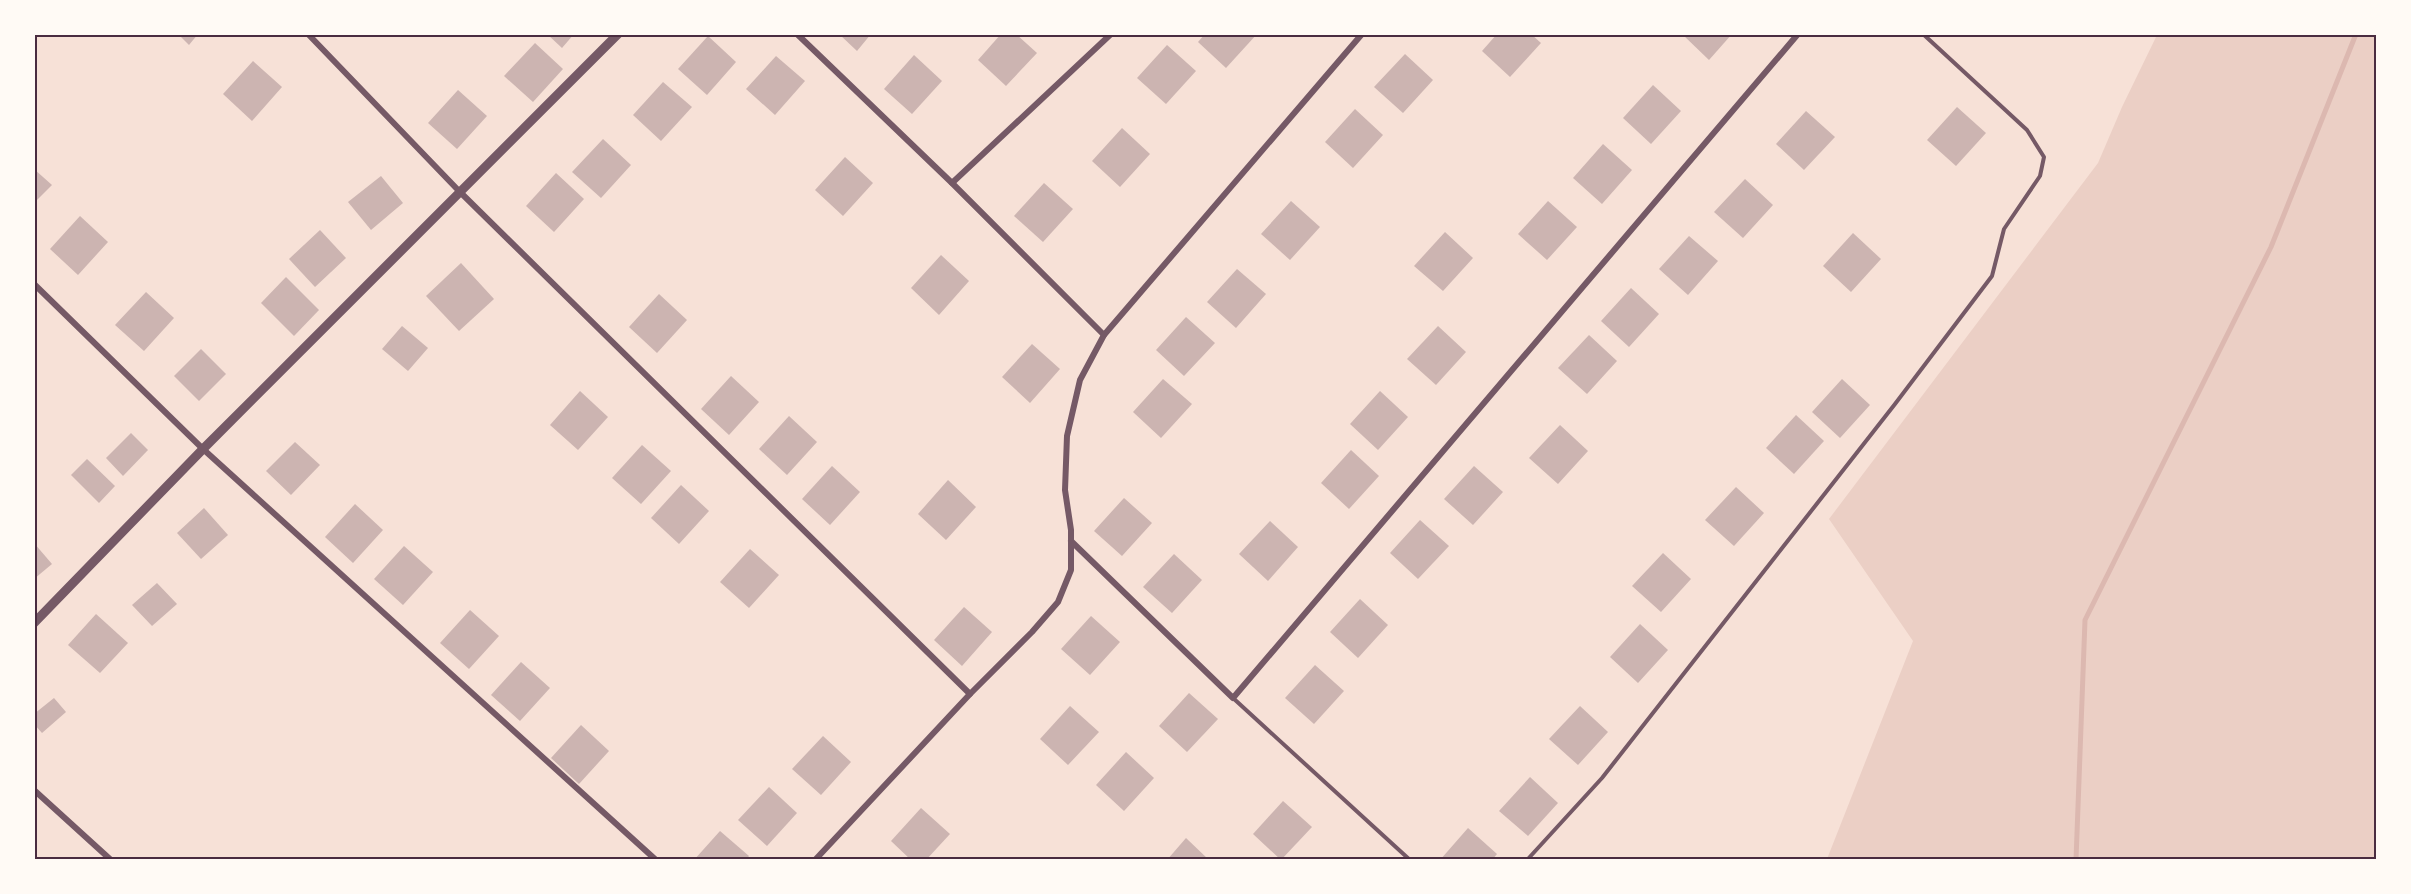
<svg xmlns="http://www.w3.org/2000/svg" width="2411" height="894" font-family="'Sofia Sans Condensed',sans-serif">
<rect width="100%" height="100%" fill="#f7e1d7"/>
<path fill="#ebcfc5" d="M 2157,35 L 2376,35 L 2376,859 L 1827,859 L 1913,641 L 1829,519 L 2098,163 L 2122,107 Z"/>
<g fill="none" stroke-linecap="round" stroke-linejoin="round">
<path stroke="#dcb8b0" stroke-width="5" d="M 2076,860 L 2085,620 L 2271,247 L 2356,34"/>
</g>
<g fill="#ccb4b1">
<path d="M 178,34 L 198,34 L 189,45 Z"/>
<path d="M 547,34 L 574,34 L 562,48 Z"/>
<path d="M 839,34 L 871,34 L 857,51 Z"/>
<path d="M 1001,34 L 1016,34 L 1037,53 L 1006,86 L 978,60 Z"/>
<path d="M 1205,34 L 1257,34 L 1226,68 L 1198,42 Z"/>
<path d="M 1497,34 L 1531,34 L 1541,43 L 1510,77 L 1482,51 Z"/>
<path d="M 1682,34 L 1732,34 L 1709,60 Z"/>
<path d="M 708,36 L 736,62 L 707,95 L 678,69 Z"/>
<path d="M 535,43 L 563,69 L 533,102 L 504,76 Z"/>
<path d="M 1167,45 L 1196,71 L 1166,104 L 1137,78 Z"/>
<path d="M 1405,54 L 1433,80 L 1403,113 L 1374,87 Z"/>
<path d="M 914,55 L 942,81 L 912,114 L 884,89 Z"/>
<path d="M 776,56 L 805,81 L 775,115 L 746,89 Z"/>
<path d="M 253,61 L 282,87 L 252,121 L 223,94 Z"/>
<path d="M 663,82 L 692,107 L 661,141 L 633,115 Z"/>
<path d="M 1653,85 L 1681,111 L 1651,144 L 1623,118 Z"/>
<path d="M 458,90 L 487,116 L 457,149 L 428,123 Z"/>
<path d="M 1957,107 L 1986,133 L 1956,166 L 1927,140 Z"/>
<path d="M 1355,109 L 1383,135 L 1353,168 L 1325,142 Z"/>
<path d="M 1806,111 L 1835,137 L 1804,170 L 1776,144 Z"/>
<path d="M 1122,128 L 1150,154 L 1120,187 L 1092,161 Z"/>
<path d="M 603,139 L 631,165 L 601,198 L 572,172 Z"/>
<path d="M 1603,144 L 1632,170 L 1602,204 L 1573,178 Z"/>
<path d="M 845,157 L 873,183 L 843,216 L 815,190 Z"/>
<path d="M 34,169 L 52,185 L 34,203 Z"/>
<path d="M 556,173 L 584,199 L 554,232 L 526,206 Z"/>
<path d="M 381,176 L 403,203 L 371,230 L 348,202 Z"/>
<path d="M 1745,179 L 1773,205 L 1743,238 L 1714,212 Z"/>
<path d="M 1044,183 L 1073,209 L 1043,242 L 1014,216 Z"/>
<path d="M 1291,201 L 1320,227 L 1290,260 L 1261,234 Z"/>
<path d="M 1548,201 L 1577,227 L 1547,260 L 1518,234 Z"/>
<path d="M 80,216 L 108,242 L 78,275 L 50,249 Z"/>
<path d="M 320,230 L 346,258 L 315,287 L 289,259 Z"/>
<path d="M 1445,232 L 1473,258 L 1443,291 L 1414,266 Z"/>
<path d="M 1853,233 L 1881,259 L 1851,292 L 1823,266 Z"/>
<path d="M 1689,236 L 1718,261 L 1688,295 L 1659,269 Z"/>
<path d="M 941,255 L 969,281 L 939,315 L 911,288 Z"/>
<path d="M 461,263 L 494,299 L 459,331 L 426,296 Z"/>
<path d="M 1237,269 L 1266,294 L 1236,328 L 1207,302 Z"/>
<path d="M 286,277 L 319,310 L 294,336 L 261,303 Z"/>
<path d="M 1631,288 L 1659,314 L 1629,347 L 1601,321 Z"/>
<path d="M 146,292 L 174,318 L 144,351 L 115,325 Z"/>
<path d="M 659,294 L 687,320 L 657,353 L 629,327 Z"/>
<path d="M 1186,317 L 1215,343 L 1184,376 L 1156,350 Z"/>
<path d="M 402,326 L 428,348 L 408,371 L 382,349 Z"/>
<path d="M 1438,326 L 1466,352 L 1436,385 L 1407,359 Z"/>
<path d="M 1589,335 L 1617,361 L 1587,394 L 1558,368 Z"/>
<path d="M 1032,344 L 1060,369 L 1030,403 L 1002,377 Z"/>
<path d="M 201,349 L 226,374 L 199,401 L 174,376 Z"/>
<path d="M 731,376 L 759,402 L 729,435 L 701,409 Z"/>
<path d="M 1163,379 L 1192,404 L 1161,438 L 1133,412 Z"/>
<path d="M 1842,379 L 1870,405 L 1840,438 L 1812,412 Z"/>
<path d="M 580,391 L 608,417 L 578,450 L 550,425 Z"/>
<path d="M 1380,391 L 1408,417 L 1378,450 L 1350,424 Z"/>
<path d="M 1796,415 L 1824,441 L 1794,474 L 1766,448 Z"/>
<path d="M 789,416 L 817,442 L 787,475 L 759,449 Z"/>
<path d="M 1560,425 L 1588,451 L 1558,484 L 1529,458 Z"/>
<path d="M 131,433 L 148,450 L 123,476 L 106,458 Z"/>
<path d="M 295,442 L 320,465 L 291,495 L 266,471 Z"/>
<path d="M 642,445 L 671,471 L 641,504 L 612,478 Z"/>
<path d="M 1351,450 L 1379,476 L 1349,509 L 1321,483 Z"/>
<path d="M 87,459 L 115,486 L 99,503 L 71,475 Z"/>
<path d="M 832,466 L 860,492 L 830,525 L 802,499 Z"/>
<path d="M 1474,466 L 1503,492 L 1473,525 L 1444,499 Z"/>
<path d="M 948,480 L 976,507 L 946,540 L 918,514 Z"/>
<path d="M 681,485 L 709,511 L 679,544 L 651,518 Z"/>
<path d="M 1736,487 L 1764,513 L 1734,546 L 1705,520 Z"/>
<path d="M 1124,498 L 1152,523 L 1122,556 L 1094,531 Z"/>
<path d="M 355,504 L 383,530 L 353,563 L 325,537 Z"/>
<path d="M 204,508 L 228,535 L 201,559 L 177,533 Z"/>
<path d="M 1420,520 L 1449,546 L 1418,579 L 1390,553 Z"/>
<path d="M 1270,521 L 1298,547 L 1268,581 L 1239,554 Z"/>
<path d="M 34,543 L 52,564 L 34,579 Z"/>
<path d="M 404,546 L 433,572 L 403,605 L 374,579 Z"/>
<path d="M 750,549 L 779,575 L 749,608 L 720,582 Z"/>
<path d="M 1663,553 L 1691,579 L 1661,612 L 1632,586 Z"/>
<path d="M 1174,554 L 1202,580 L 1172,613 L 1143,587 Z"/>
<path d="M 157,583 L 177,604 L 152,626 L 132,605 Z"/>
<path d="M 1360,599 L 1388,625 L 1358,658 L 1330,632 Z"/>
<path d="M 964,607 L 992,632 L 962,666 L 934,640 Z"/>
<path d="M 470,610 L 499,636 L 469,669 L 440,643 Z"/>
<path d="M 96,614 L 128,643 L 100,673 L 68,645 Z"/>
<path d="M 1091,616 L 1120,642 L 1090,675 L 1061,649 Z"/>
<path d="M 1640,624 L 1668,650 L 1638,683 L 1610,657 Z"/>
<path d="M 521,662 L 550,688 L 520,721 L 491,695 Z"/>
<path d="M 1315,665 L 1344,691 L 1314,724 L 1285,698 Z"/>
<path d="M 1189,693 L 1218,719 L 1187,752 L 1159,726 Z"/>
<path d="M 54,698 L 66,712 L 42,733 L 34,724 L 34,714 Z"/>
<path d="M 1070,706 L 1099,732 L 1068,765 L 1040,739 Z"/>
<path d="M 1580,706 L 1608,732 L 1578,765 L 1549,739 Z"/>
<path d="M 581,725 L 609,751 L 579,784 L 551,758 Z"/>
<path d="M 823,736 L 851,762 L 821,795 L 792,769 Z"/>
<path d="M 1126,752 L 1154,778 L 1124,811 L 1096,785 Z"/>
<path d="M 1530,777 L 1558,803 L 1528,836 L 1499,811 Z"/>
<path d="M 769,787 L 797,813 L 767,846 L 738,820 Z"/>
<path d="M 1283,801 L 1312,827 L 1281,860 L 1253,834 Z"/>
<path d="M 921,808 L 950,834 L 926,860 L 911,860 L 891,841 Z"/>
<path d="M 1468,828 L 1497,854 L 1492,860 L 1440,860 Z"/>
<path d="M 720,831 L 749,856 L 746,860 L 694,860 Z"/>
<path d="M 1186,838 L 1209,860 L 1167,860 Z"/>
</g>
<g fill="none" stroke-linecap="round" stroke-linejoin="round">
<g stroke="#755966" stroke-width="4">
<path d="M 1233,698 L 1410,860"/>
<path d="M 1527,860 L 1602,778 L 1895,404 L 1992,276 L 2004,229 L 2040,176 L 2044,157 L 2027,130 L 1923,34"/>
</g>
<g stroke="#755966" stroke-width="6">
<path d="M 308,34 L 459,191 L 970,694"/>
<path d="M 797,34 L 952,183 L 1104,335"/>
<path d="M 952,183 L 1111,34"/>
<path d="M 34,284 L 203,449 L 656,860"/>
<path d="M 1071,541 L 1233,698 L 1798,34"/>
<path d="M 34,790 L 111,860"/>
<path d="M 815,860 L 970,694 L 1032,632 L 1058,602 L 1071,570 L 1071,530 L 1065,490 L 1067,436 L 1080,380 L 1104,335 L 1362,34"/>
</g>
<path stroke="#755966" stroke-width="9" d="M 34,623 L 203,449 L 618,34"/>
</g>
<rect width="2411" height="894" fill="none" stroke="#fffaf5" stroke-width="72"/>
<rect x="36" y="36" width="2339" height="822" fill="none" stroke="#4a2c40" stroke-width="2"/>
</svg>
